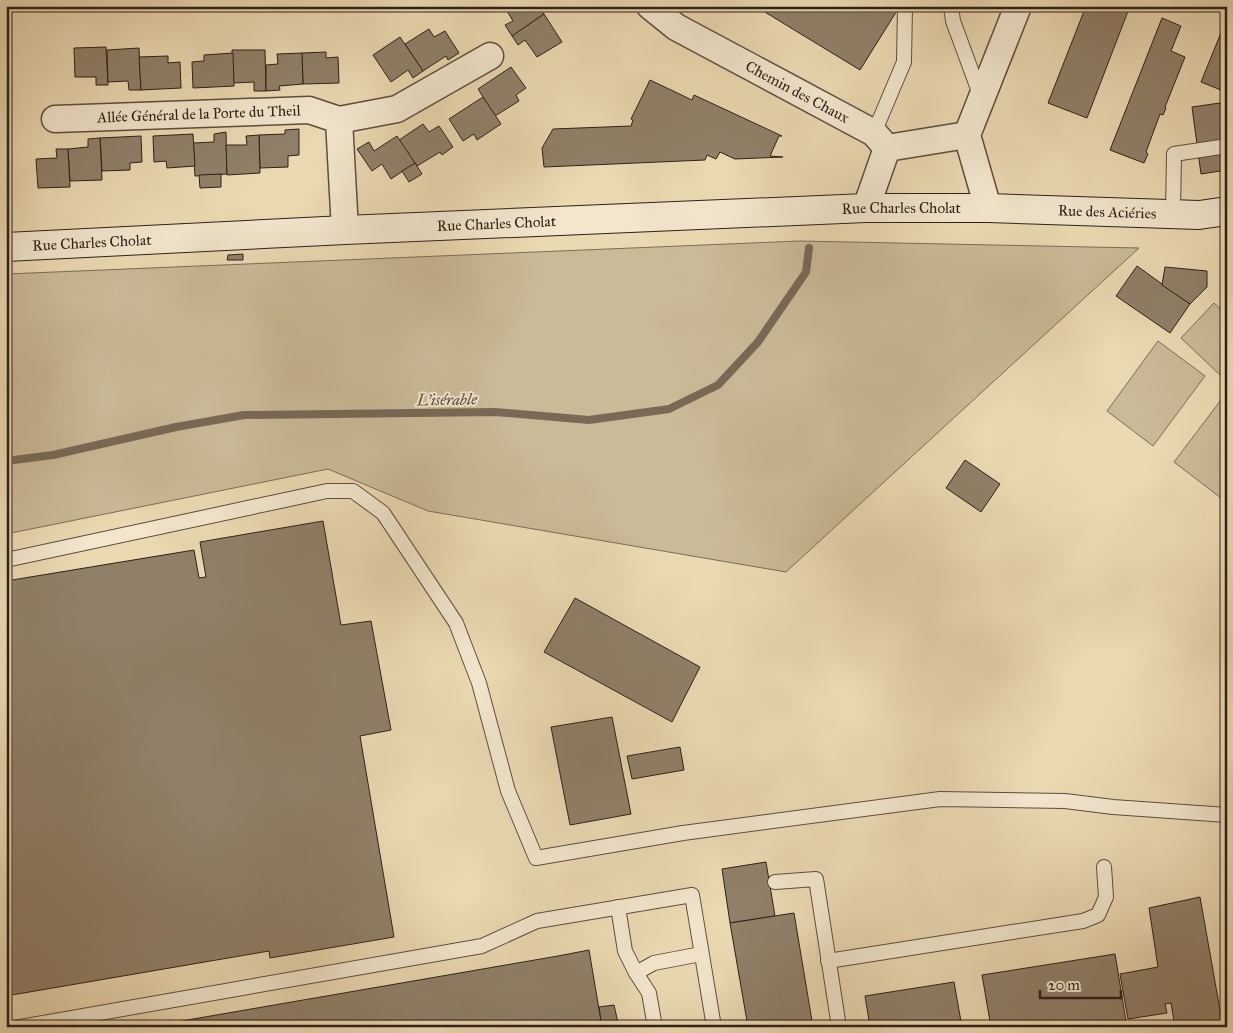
<svg xmlns="http://www.w3.org/2000/svg" width="1233" height="1033" font-family="'IM FELL Great Primer',serif">
<rect width="100%" height="100%" fill="#ebd9b2"/>
<filter id="stains"><feTurbulence type="fractalNoise" baseFrequency=".004" numOctaves="4"/><feColorMatrix values="0 0 0 0 .2 0 0 0 0 .09 0 0 0 0 .02 0 0 0 .5 -.17"/></filter>
<radialGradient id="worn" r=".72"><stop offset=".6" stop-color="#630" stop-opacity="0"/><stop offset="1" stop-color="#630" stop-opacity=".3"/></radialGradient>
<g fill="#cbba98" stroke="#7c6d59">
<path d="M 800,241 L 1139,248 L 786,572 L 428,511 L 328,469 L 6,534 L 6,274 Z"/>
<path d="M 1214,303 L 1227,315 L 1227,369 L 1221,376 L 1181,338 Z"/>
<path d="M 1158,341 L 1205,376 L 1153,446 L 1107,411 Z"/>
<path d="M 1227,392 L 1227,490 L 1221,498 L 1174,462 Z"/>
</g>
<g fill="none" stroke-linecap="round" stroke-linejoin="round">
<path stroke="#796956" stroke-width="8" d="M 6,461 L 53,455 L 176,427 L 244,415 L 495,412 L 589,420 L 669,409 L 718,385 L 758,342 L 806,272 L 809,248"/>
</g>
<g fill="#908069" stroke="#2e201a">
<path d="M 504,6 L 539,6 L 544,14 L 512,36 L 505,25 L 513,21 Z"/>
<path d="M 755,6 L 893,6 L 898,9 L 860,70 Z"/>
<path d="M 1086,6 L 1130,6 L 1087,118 L 1048,103 Z"/>
<path d="M 544,14 L 562,42 L 537,57 L 525,40 L 518,45 L 512,36 Z"/>
<path d="M 1162,18 L 1181,26 L 1171,51 L 1185,57 L 1165,107 L 1166,108 L 1163,115 L 1160,114 L 1146,152 L 1148,154 L 1144,163 L 1110,150 Z"/>
<path d="M 1227,18 L 1227,89 L 1226,92 L 1201,82 Z"/>
<path d="M 429,29 L 434,37 L 445,31 L 459,53 L 448,60 L 446,56 L 423,71 L 405,44 Z"/>
<path d="M 400,37 L 423,71 L 413,78 L 408,70 L 391,82 L 373,55 Z"/>
<path d="M 106,47 L 108,85 L 96,85 L 96,77 L 75,77 L 74,48 Z"/>
<path d="M 139,48 L 141,90 L 129,90 L 128,81 L 108,82 L 107,50 Z"/>
<path d="M 232,50 L 265,50 L 266,91 L 254,91 L 254,82 L 233,83 Z"/>
<path d="M 326,52 L 326,58 L 338,57 L 339,83 L 303,84 L 302,53 Z"/>
<path d="M 233,53 L 234,86 L 193,88 L 192,62 L 204,61 L 204,55 Z"/>
<path d="M 302,53 L 303,84 L 279,86 L 280,90 L 266,91 L 266,65 L 278,64 L 277,54 Z"/>
<path d="M 168,56 L 168,63 L 180,62 L 181,88 L 141,90 L 139,57 Z"/>
<path d="M 511,67 L 526,88 L 516,95 L 519,101 L 495,116 L 478,89 Z"/>
<path d="M 650,80 L 692,100 L 694,95 L 782,136 L 779,136 L 770,156 L 783,157 L 735,159 L 720,152 L 716,159 L 707,155 L 705,160 L 544,167 L 542,148 L 553,129 L 631,126 L 633,120 L 631,119 Z"/>
<path d="M 483,97 L 501,124 L 477,140 L 474,134 L 463,141 L 449,119 Z"/>
<path d="M 1227,102 L 1227,170 L 1201,174 L 1192,107 Z"/>
<path d="M 423,124 L 429,132 L 439,126 L 453,147 L 442,155 L 440,152 L 417,166 L 399,140 Z"/>
<path d="M 299,129 L 299,155 L 288,156 L 288,167 L 260,168 L 259,135 L 285,134 L 285,130 Z"/>
<path d="M 226,132 L 227,174 L 195,176 L 193,143 L 214,142 L 214,134 Z"/>
<path d="M 193,134 L 195,166 L 167,168 L 166,161 L 154,162 L 153,136 Z"/>
<path d="M 259,135 L 260,173 L 227,175 L 226,145 L 247,145 L 246,136 Z"/>
<path d="M 141,136 L 142,162 L 130,163 L 130,170 L 102,171 L 100,138 Z"/>
<path d="M 397,136 L 415,163 L 391,179 L 382,164 L 372,171 L 357,149 L 369,142 L 374,151 Z"/>
<path d="M 100,138 L 102,180 L 70,181 L 68,149 L 88,147 L 88,139 Z"/>
<path d="M 56,149 L 68,149 L 70,187 L 38,188 L 36,159 L 57,158 Z"/>
<path d="M 415,163 L 422,174 L 409,182 L 402,171 Z"/>
<path d="M 221,174 L 221,187 L 200,188 L 199,175 Z"/>
<path d="M 243,254 L 243,260 L 227,260 L 228,255 Z"/>
<path d="M 1137,266 L 1190,304 L 1170,333 L 1116,296 Z"/>
<path d="M 1165,267 L 1207,271 L 1207,287 L 1190,304 L 1162,285 Z"/>
<path d="M 965,460 L 1000,484 L 981,512 L 946,488 Z"/>
<path d="M 323,521 L 341,625 L 371,621 L 391,730 L 360,736 L 394,937 L 270,958 L 269,951 L 6,996 L 6,581 L 194,550 L 199,578 L 206,577 L 200,542 Z"/>
<path d="M 575,598 L 700,667 L 672,722 L 544,652 Z"/>
<path d="M 612,717 L 631,814 L 570,825 L 551,727 Z"/>
<path d="M 680,747 L 684,770 L 632,779 L 627,756 Z"/>
<path d="M 766,862 L 775,916 L 730,923 L 722,869 Z"/>
<path d="M 1200,897 L 1223,1027 L 1175,1027 L 1171,1003 L 1165,1004 L 1167,1013 L 1128,1019 L 1120,974 L 1158,967 L 1149,908 Z"/>
<path d="M 794,913 L 813,1027 L 748,1027 L 730,923 Z"/>
<path d="M 589,950 L 602,1027 L 147,1027 L 558,956 Z"/>
<path d="M 1115,954 L 1127,1027 L 991,1027 L 982,975 Z"/>
<path d="M 954,982 L 962,1027 L 870,1027 L 865,996 Z"/>
<path d="M 614,1005 L 619,1027 L 602,1027 L 599,1007 Z"/>
</g>
<g fill="none" stroke-linecap="round" stroke-linejoin="round">
<defs>
<g id="lane">
<path d="M 951,6 L 953,21 L 981,97"/>
<path d="M 874,133 L 904,62 L 905,6"/>
<path d="M 1173,214 L 1174,154 L 1227,146"/>
<path d="M 6,560 L 327,491 L 353,491 L 383,513 L 456,623 L 479,683 L 508,791 L 536,858 L 683,833 L 940,799 L 1065,801 L 1113,807 L 1227,815"/>
<path d="M 775,882 L 816,879 L 839,1027"/>
<path d="M 618,907 L 625,951 L 636,973"/>
<path d="M 828,961 L 1083,921 L 1098,915 L 1106,897 L 1104,867"/>
<path d="M 20,1027 L 482,946 L 537,921 L 692,895 L 714,1027"/>
<path d="M 655,1027 L 649,993 L 636,973 L 654,963 L 701,954"/>
</g>
<g id="street">
<path id="s1" d="M 650,6 L 676,27 L 874,133 L 887,148"/>
<path id="s2" d="M 55,119 L 309,110 L 339,120 L 345,230"/>
<path d="M 339,120 L 397,109 L 490,56"/>
<path d="M 887,148 L 967,135"/>
<path d="M 866,208 L 887,148"/>
<path d="M 988,208 L 967,135 L 1018,6"/>
</g>
<g id="secondary">
<path id="s3" d="M 6,247 L 345,230 L 866,208 L 988,208 L 1199,215 L 1227,211"/>
</g>
</defs>
<use href="#lane" stroke="#5d4e40" stroke-width="16"/>
<use href="#street" stroke="#5d4e40" stroke-width="29"/>
<use href="#secondary" stroke="#2e201a" stroke-width="30"/>
<use href="#lane" stroke="#f2e6cd" stroke-width="14"/>
<use href="#street" stroke="#f2e6cd" stroke-width="26"/>
<use href="#secondary" stroke="#f2e6cd" stroke-width="28"/>
</g>
<g text-anchor="middle" stroke-width="4" stroke-linejoin="round" paint-order="stroke">
<g font-size="15" fill="#2e201a" stroke="#f2e6cd">
<text dy="5" stroke="none"><textPath href="#s1" startOffset="171">Chemin des Chaux</textPath></text>
<text dy="5" stroke="none"><textPath href="#s2" startOffset="144">Allée Général de la Porte du Theil</textPath></text>
<text dy="5" stroke="none"><textPath href="#s3" startOffset="896">Rue Charles Cholat</textPath></text>
<text dy="5" stroke="none"><textPath href="#s3" startOffset="1102">Rue des Aciéries</textPath></text>
<text dy="5" stroke="none"><textPath href="#s3" startOffset="491">Rue Charles Cholat</textPath></text>
<text dy="5" stroke="none"><textPath href="#s3" startOffset="86">Rue Charles Cholat</textPath></text>
</g>
<g font-size="16" font-style="italic" fill="#5a4b3d" stroke="#f2e6cd">
<text transform="translate(447 399) rotate(-1)" y="6">L'isérable</text>
</g>
</g>
<rect width="1233" height="1033" fill="none" stroke="#ebd9b2" stroke-width="25"/>
<rect x="8" y="8" width="1218" height="1018" fill="none" stroke="#2e201a" stroke-width="2.5"/>
<rect x="12" y="12" width="1208" height="1008" fill="none" stroke="#2e201a"/>
<path d="M1040 990v8h81v-8" fill="none" stroke="#2e201a" stroke-width="2.5"/>
<text x="1048" y="990" font-size="15" fill="#2e201a" stroke="#f2e6cd" stroke-width="4" paint-order="stroke">20 m</text>
<rect width="100%" height="100%" filter="url(#stains)"/>
<rect width="100%" height="100%" fill="url(#worn)"/>
</svg>
